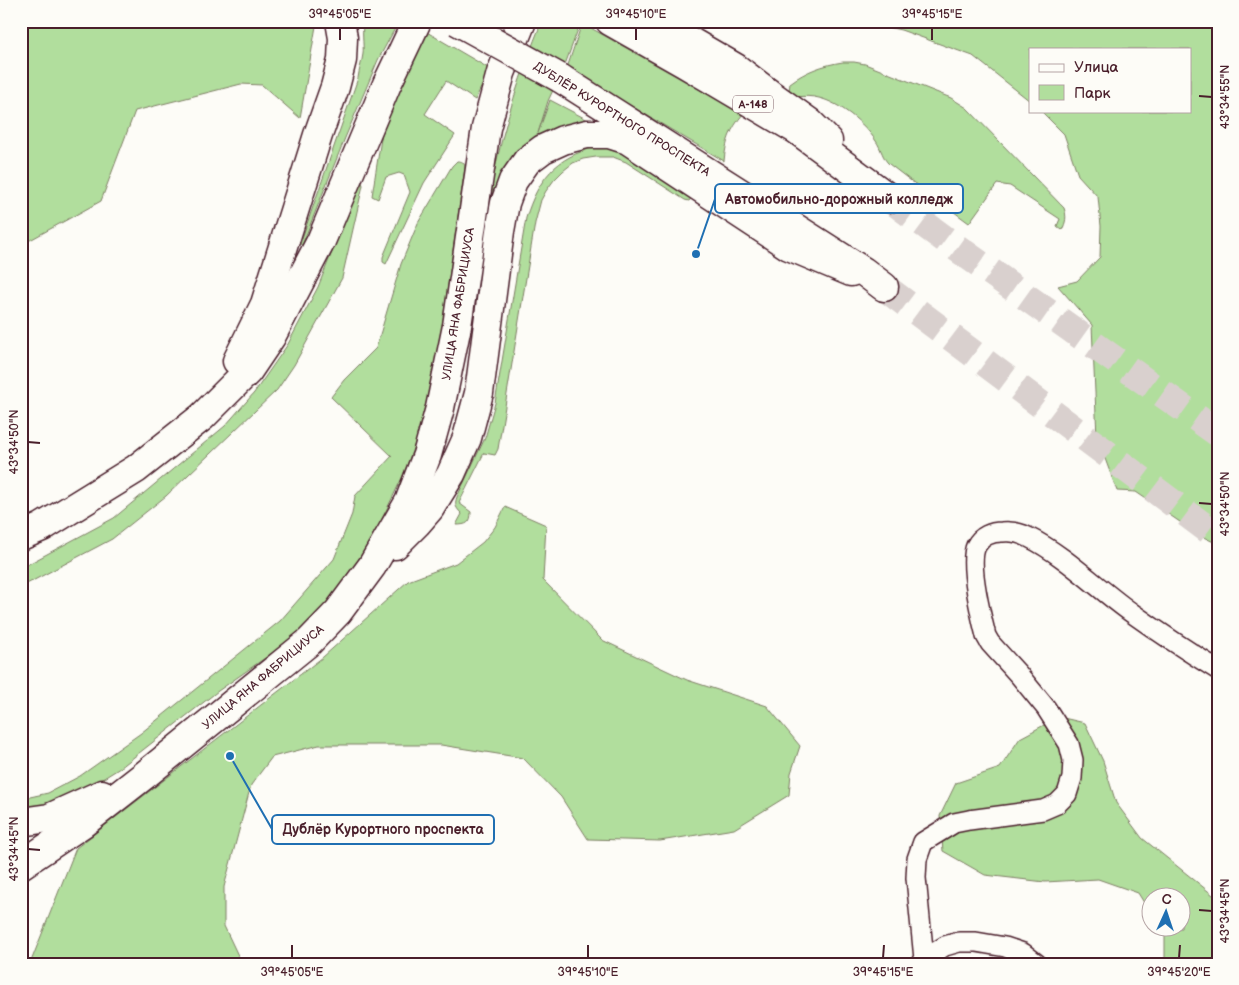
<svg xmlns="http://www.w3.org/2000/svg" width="1239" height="985" font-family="'Balsamiq Sans',sans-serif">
<rect width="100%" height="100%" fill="#fdfcf7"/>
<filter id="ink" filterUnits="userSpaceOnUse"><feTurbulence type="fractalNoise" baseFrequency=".02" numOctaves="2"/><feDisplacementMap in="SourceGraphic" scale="10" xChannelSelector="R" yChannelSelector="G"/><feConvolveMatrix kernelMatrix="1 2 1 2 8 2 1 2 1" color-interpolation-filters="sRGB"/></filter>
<g filter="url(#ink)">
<g fill="#b1de9d" stroke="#7e7e64">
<path d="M 21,21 L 311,21 L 316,26 L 300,118 L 262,85 L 241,84 L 135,111 L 101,201 L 21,245 Z"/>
<path d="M 364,21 L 399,21 L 378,60 L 345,138 L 302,245 L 300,244 L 358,78 C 359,70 362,62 363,54 C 364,45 361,29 364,21 Z"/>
<path d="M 542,21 L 581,21 L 566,62 L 548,101 L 538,133 L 550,100 L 590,121 L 537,138 L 529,142 L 516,154 L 481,270 L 480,269 C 484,238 487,208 493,178 C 504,124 521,72 542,21 Z"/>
<path d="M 858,21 L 1218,21 L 1218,544 L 1199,535 L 1136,492 L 1117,491 L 1097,437 L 1092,325 L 1058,286 L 1077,281 L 1100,257 L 1101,226 L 1098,197 L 1078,175 L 1064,134 L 1041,111 L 1190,111 L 1190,49 L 1030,49 L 1030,101 L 973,56 L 901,30 Z"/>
<path d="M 582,23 L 743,114 C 730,130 726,141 724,161 L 567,68 Z"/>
<path d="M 425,31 L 490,69 L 475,100 L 446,81 L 425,114 L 455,135 L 424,183 L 386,264 L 383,262 L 383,257 L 410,192 L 404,175 L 399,173 L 386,177 L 378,199 L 372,196 L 383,126 Z"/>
<path d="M 843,62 L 854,62 L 865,64 L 951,98 L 967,108 L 1064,208 C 1067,217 1066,222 1062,230 L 1057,226 L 1060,219 L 1010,186 L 997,184 L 969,223 C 943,203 915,185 889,164 C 883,159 881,148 876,141 C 864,123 840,103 819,98 C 812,96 804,96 796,97 L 789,91 L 790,83 C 806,71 823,65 843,62 Z"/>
<path d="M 596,147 L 619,147 L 693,196 L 689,201 L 685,200 L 626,162 L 613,157 L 596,157 L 583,159 L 573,163 L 563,171 L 554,180 L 546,191 L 541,200 L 535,223 L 498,449 L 495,455 L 484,453 L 459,503 L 471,512 C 471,523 467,525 456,525 L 462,514 C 456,508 454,505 457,497 L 485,438 L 495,403 L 526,218 C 538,179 556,157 596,147 Z"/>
<path d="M 457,161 C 462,161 464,162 465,167 L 437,361 L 417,438 L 402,478 L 380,523 L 354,567 L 330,602 L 295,637 L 218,691 L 120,768 L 96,783 L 46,805 L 21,810 L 21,799 L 48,793 L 80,776 L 141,733 L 280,621 L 334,559 L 352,514 L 355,496 L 392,456 L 331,397 L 344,380 L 376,348 L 401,264 L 418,223 L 452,166 Z"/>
<path d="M 360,182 L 362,182 L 363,185 L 342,278 L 294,365 L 277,390 L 166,496 L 112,539 L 21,587 L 21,568 L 114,518 L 225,426 L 254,393 L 288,344 L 318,287 Z"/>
<path d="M 505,507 L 546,525 L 543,580 L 602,640 L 687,680 L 767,706 L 800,746 L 791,773 L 789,795 L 734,829 L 660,841 L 588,839 L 561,797 L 523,758 L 441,745 L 319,745 L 272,757 L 251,785 L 224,887 L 224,926 L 242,964 L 30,964 L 76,848 L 323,657 L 408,581 L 456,563 L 483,542 L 495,527 Z"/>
<path d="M 1059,717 L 1085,723 L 1103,761 L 1116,803 L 1142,838 L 1218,899 L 1218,964 L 1165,964 L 1165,935 L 1160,928 L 1182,928 L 1182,898 L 1152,898 L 1151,914 L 1138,893 L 1098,879 L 1045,882 L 985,875 L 943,851 L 940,816 L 956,783 L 1000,768 L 1020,738 Z"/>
</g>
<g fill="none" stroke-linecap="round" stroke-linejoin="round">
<g stroke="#d9d0ce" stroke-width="28" stroke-dasharray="28 14" stroke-linecap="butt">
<path d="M 889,198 L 950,243 L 1218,433"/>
<path d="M 884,287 L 1218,537"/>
</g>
<defs>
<g id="minor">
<path d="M 924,959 L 916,878 L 917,859 L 923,842 L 954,823 L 969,820 L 1043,810 L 1057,804 L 1067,794 L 1072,778 L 1073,760 L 1069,744 L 1046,708 L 1019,675 L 990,643 L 986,636 C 981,616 968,563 976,546 C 981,536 991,532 1002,532 C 1010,531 1020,533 1028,537 C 1065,555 1098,589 1132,613 C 1160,633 1189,652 1218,670"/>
<path d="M 920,964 L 924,959 L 945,946 L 959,942 L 976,942 L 1005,947 L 1023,953 L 1037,964"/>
</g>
<g id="secondary">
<path d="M 664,21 L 681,36 L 736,68 L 770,94 L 809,122 L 828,141"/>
<path d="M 237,361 L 265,304 L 318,135 L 335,87 L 342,60 L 343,38 L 340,21"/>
<path d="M 21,536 L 42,527 L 136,469 L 202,417 L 248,371 L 271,337 L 321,241 L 387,84 L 417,21"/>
<path d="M 395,545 L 417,523 L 430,508 L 451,474 L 467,438 L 479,393 L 500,231 L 505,203 L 513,181 L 527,161 L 543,149 L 563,140 L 587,134 L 609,134 L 628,140 L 789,246 L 851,272"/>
<path d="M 21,822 L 49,818 L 102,794"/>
<path d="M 21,865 L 82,824 L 146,774 L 309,642 L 338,612 L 372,566 L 409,502 L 427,455 L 440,408 L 457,326 L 486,128 L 501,73 L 522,21"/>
</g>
<g id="primary">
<path d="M 610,21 L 684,63 L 797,130 L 889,198"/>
<path d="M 560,78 L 863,271 L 884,287"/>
</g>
</defs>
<use href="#minor" stroke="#4a1f2b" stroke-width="22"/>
<use href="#secondary" stroke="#4a1f2b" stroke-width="31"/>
<use href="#primary" stroke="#4a1f2b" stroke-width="31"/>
<use href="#minor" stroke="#fdfcf7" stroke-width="19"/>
<use href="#secondary" stroke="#fdfcf7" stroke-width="28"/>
<use href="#primary" stroke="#fdfcf7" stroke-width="28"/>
<defs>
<path id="primary-bridge" d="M 457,21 L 560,78"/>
</defs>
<use href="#primary-bridge" stroke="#4a1f2b" stroke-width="31" stroke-linecap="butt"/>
<use href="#primary-bridge" stroke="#fdfcf7" stroke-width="28"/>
</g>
</g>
<path fill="none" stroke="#4a1f2b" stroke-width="2" d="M 340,40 L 340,28M 636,40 L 636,28M 932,40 L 932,28M 1199,96 L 1212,97M 28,442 L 40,443M 1199,503 L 1212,504M 28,849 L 40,850M 1199,910 L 1212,911M 292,958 L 292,945M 588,958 L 588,945M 883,958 L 884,945M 1179,958 L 1180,945"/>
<g text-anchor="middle" stroke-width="4" stroke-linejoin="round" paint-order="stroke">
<rect fill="#fdfcf7" stroke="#806168" stroke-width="1" x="733" y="95.5" width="40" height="17" rx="4"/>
<g font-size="11" font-weight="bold" fill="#4a1f2b">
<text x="753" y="108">А-148</text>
</g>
<g font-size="12" fill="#4a1f2b" stroke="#fdfcf7">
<text transform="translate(622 119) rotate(32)" y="4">ДУБЛЁР КУРОРТНОГО ПРОСПЕКТА</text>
<text transform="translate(458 304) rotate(-81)" y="4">УЛИЦА ЯНА ФАБРИЦИУСА</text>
<text transform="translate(263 677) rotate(-40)" y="4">УЛИЦА ЯНА ФАБРИЦИУСА</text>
</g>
</g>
<path fill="none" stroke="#1f6fb2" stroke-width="2" d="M696 254L715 199M230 756L272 829"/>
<g fill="#1f6fb2" stroke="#fdfcf7" stroke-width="2">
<circle cx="696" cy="254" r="5"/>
<circle cx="230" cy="756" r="5"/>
</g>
<g fill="#fdfcf7" stroke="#1f6fb2" stroke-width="2">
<rect x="715" y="184" width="248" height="29" rx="5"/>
<rect x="272" y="815" width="222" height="29" rx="5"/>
</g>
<g font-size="14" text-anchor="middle" font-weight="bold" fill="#4a1f2b">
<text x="839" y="204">Автомобильно-дорожный колледж</text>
<text x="383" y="834">Дублёр Курортного проспекта</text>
</g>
<rect width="1239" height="985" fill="none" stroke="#fdfcf7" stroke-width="55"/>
<rect x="1029" y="48" width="162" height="65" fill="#fdfcf7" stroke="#b5a4a5"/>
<rect x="1039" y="64" width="25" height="8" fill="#fdfcf7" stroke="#b5a4a5"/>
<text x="1074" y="72" font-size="15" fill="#4a1f2b">Улица</text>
<rect x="1039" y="85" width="25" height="15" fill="#b1de9d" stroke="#b5a4a5"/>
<text x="1074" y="98" font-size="15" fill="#4a1f2b">Парк</text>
<g transform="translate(1166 912) rotate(3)"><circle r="24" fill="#fdfcf7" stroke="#b5a4a5"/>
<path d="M0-4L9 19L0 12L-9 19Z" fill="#1f6fb2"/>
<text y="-8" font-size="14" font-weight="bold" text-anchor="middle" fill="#4a1f2b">С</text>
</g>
<rect x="28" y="28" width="1184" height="930" fill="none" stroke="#4a1f2b" stroke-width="2"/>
<g font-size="12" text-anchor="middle" fill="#4a1f2b">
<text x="340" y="18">39°45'05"E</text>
<text x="636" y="18">39°45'10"E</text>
<text x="932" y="18">39°45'15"E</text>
<text transform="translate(1225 97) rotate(-90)" y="4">43°34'55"N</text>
<text transform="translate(14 442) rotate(-90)" y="4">43°34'50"N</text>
<text transform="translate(1225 504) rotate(-90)" y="4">43°34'50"N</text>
<text transform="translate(14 849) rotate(-90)" y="4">43°34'45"N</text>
<text transform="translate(1225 911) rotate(-90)" y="4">43°34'45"N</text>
<text x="292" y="976">39°45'05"E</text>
<text x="588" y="976">39°45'10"E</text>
<text x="883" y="976">39°45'15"E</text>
<text x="1179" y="976">39°45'20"E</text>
</g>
</svg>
